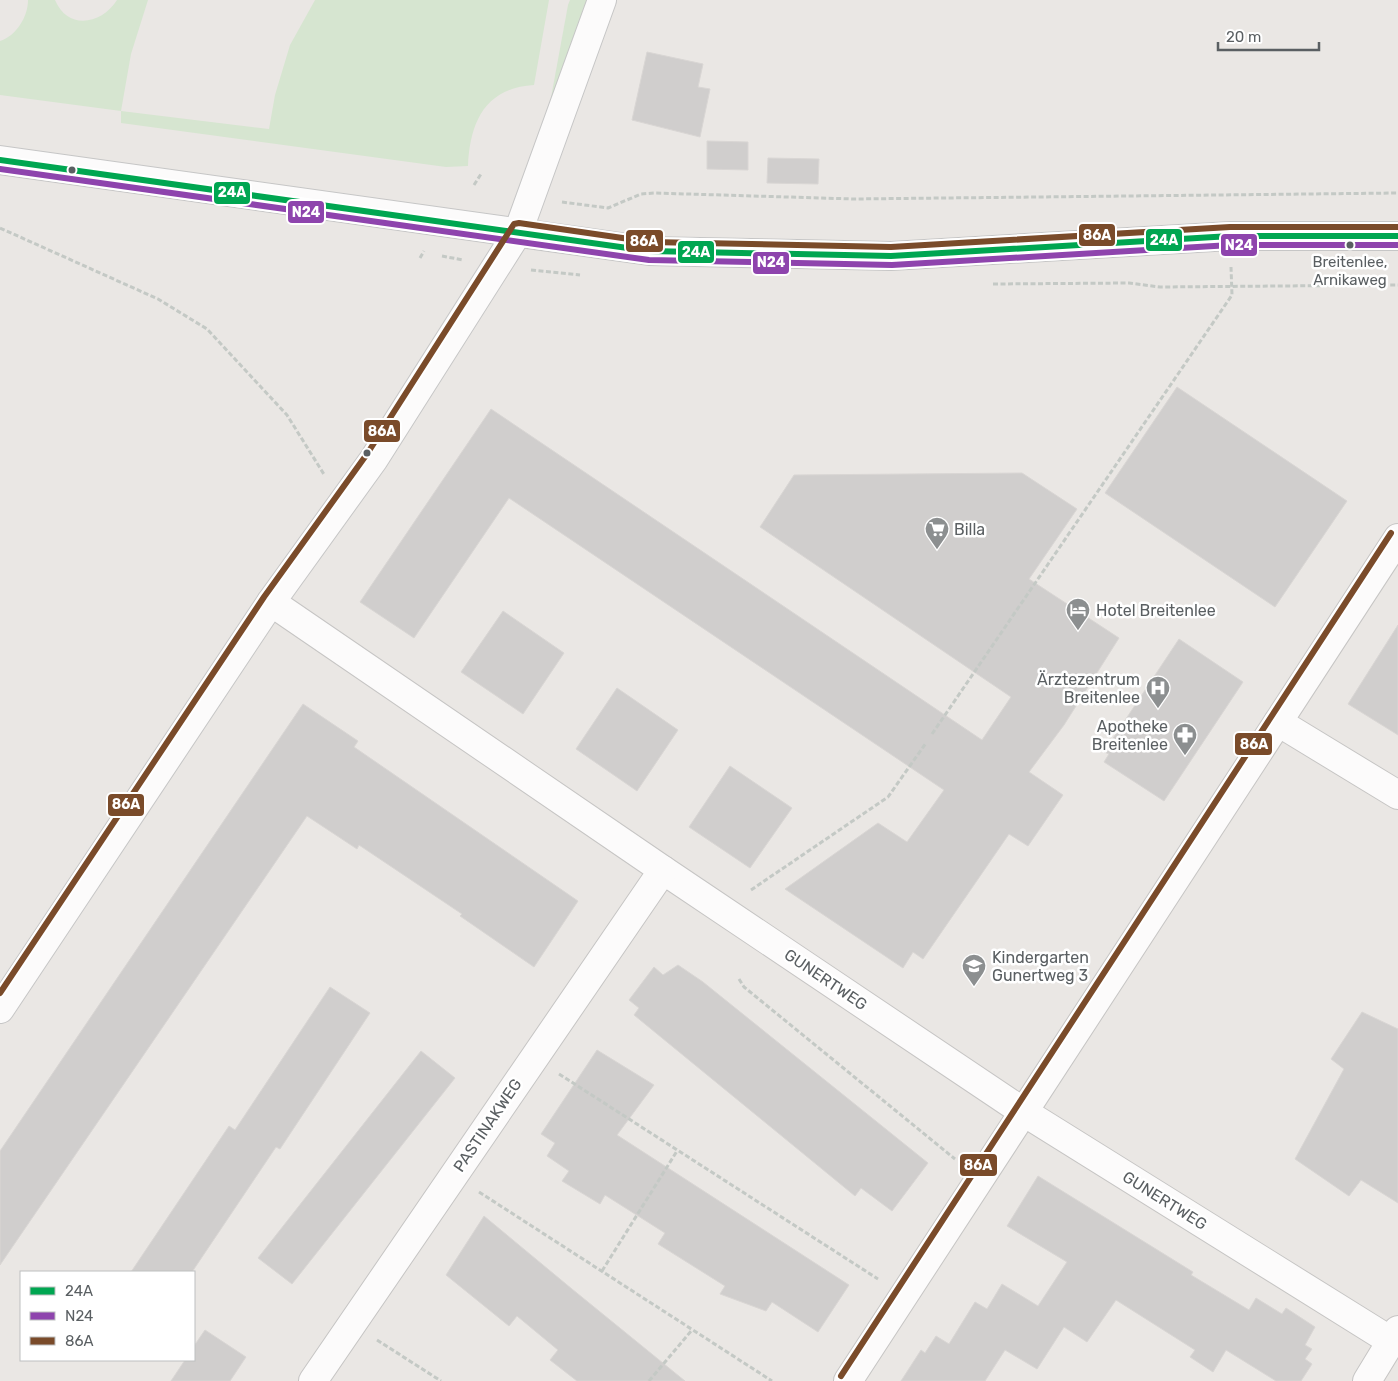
<svg xmlns="http://www.w3.org/2000/svg" width="1398" height="1381" font-family="Rubik,sans-serif">
<rect width="100%" height="100%" fill="#eae7e4"/>
<g fill="#d6e5d0">
<path d="M 28,0 L 55,0 C 68,31 102,24 117,0 L 148,0 L 131,54 L 121,111 L 269,129 L 275,95 L 290,45 L 315,0 L 549,0 L 534,85 C 485,88 470,122 468,166 L 446,167 L 121,123 L 121,111 L 0,95 L 0,41 C 16,36 28,17 28,0 Z"/>
<path d="M 570,0 L 592,0 L 548,114 L 568,5 Z"/>
</g>
<g fill="#d0cecd" stroke="#d9d6d4">
<path d="M 647,52 L 703,64 L 698,87 L 710,89 L 700,137 L 632,120 Z"/>
<path d="M 707,141 L 748,142 L 748,170 L 707,169 Z"/>
<path d="M 768,158 L 819,159 L 818,184 L 767,183 Z"/>
<path d="M 1177,387 L 1347,501 L 1275,607 L 1105,493 Z"/>
<path d="M 491,409 L 982,740 L 1011,697 L 760,527 L 794,475 L 1022,473 L 1077,509 L 1029,579 L 1119,638 L 1064,725 L 1029,772 L 1063,795 L 1028,846 L 1009,834 L 923,959 L 913,952 L 903,968 L 785,889 L 878,823 L 907,842 L 944,790 L 509,498 L 414,638 L 360,602 Z"/>
<path d="M 503,611 L 564,653 L 523,714 L 461,672 Z"/>
<path d="M 1398,625 L 1398,735 L 1348,704 Z"/>
<path d="M 1179,639 L 1243,682 L 1164,801 L 1104,762 L 1109,754 L 1104,752 Z"/>
<path d="M 617,688 L 678,730 L 637,791 L 576,749 Z"/>
<path d="M 303,704 L 358,741 L 354,747 L 578,901 L 534,967 L 460,916 L 462,914 L 359,845 L 357,849 L 307,816 L 0,1265 L 0,1151 Z"/>
<path d="M 730,766 L 792,808 L 750,868 L 689,827 Z"/>
<path d="M 678,965 L 703,982 L 928,1163 L 892,1211 L 861,1188 L 855,1196 L 634,1015 L 639,1008 L 629,1000 L 654,967 L 663,975 Z"/>
<path d="M 330,987 L 370,1013 L 280,1149 L 276,1147 L 192,1272 L 131,1272 L 229,1126 L 235,1130 Z"/>
<path d="M 1362,1012 L 1398,1029 L 1398,1203 L 1361,1180 L 1349,1196 L 1295,1159 L 1344,1069 L 1331,1059 Z"/>
<path d="M 597,1050 L 654,1085 L 617,1135 L 849,1285 L 818,1332 L 772,1302 L 766,1311 L 720,1294 L 725,1286 L 658,1244 L 665,1233 L 605,1195 L 600,1204 L 562,1181 L 569,1171 L 547,1156 L 555,1143 L 541,1134 Z"/>
<path d="M 421,1051 L 455,1078 L 292,1284 L 258,1258 Z"/>
<path d="M 1038,1176 L 1193,1272 L 1191,1275 L 1249,1310 L 1256,1298 L 1282,1314 L 1286,1308 L 1315,1327 L 1305,1345 L 1312,1349 L 1305,1359 L 1312,1364 L 1301,1381 L 1276,1381 L 1226,1350 L 1213,1372 L 1190,1357 L 1195,1350 L 1116,1300 L 1087,1342 L 1064,1327 L 1037,1369 L 1005,1350 L 985,1381 L 901,1381 L 921,1350 L 925,1353 L 936,1336 L 949,1344 L 975,1302 L 987,1309 L 1002,1284 L 1038,1306 L 1067,1262 L 1007,1226 Z"/>
<path d="M 484,1216 L 572,1289 L 685,1381 L 577,1381 L 550,1360 L 558,1350 L 517,1316 L 509,1326 L 446,1275 Z"/>
<path d="M 205,1330 L 246,1357 L 230,1381 L 171,1381 L 185,1360 L 194,1360 L 194,1346 Z"/>
</g>
<g fill="none" stroke-linecap="round" stroke-linejoin="round">
<defs>
<g id="street">
<path d="M 271,602 L 663,870 L 1022,1111 L 1391,1341"/>
<path d="M 1278,722 L 1398,795"/>
<path d="M 313,1381 L 663,870"/>
<path d="M 848,1381 L 1398,538"/>
<path d="M 1367,1381 L 1398,1330"/>
</g>
<g id="secondary">
<path d="M 0,160 L 649,251 L 891,256 L 1231,236 L 1398,236"/>
<path d="M 0,1009 L 271,602 L 374,459 L 518,232 L 602,0"/>
</g>
</defs>
<use href="#street" stroke="#c6c5c4" stroke-width="30"/>
<use href="#secondary" stroke="#c6c6c6" stroke-width="30"/>
<g stroke="#c4c9c5" stroke-width="3" stroke-dasharray="5 2.5" stroke-linecap="butt">
<path d="M 474,185 L 481,174"/>
<path d="M 562,202 L 608,208 L 641,194 L 654,193 L 854,199 L 1398,193"/>
<path d="M 0,228 L 158,299 L 207,329 L 287,415 L 325,476"/>
<path d="M 442,256 L 463,260"/>
<path d="M 420,258 L 424,251"/>
<path d="M 531,270 L 580,275"/>
<path d="M 993,284 L 1129,283 L 1160,287 L 1398,285"/>
<path d="M 932,734 L 1232,295 L 1231,267"/>
<path d="M 751,890 L 888,797 L 926,743"/>
<path d="M 739,979 L 744,987 L 955,1159"/>
<path d="M 559,1074 L 878,1279"/>
<path d="M 479,1192 L 772,1381"/>
<path d="M 602,1271 L 677,1151"/>
<path d="M 377,1340 L 441,1381"/>
<path d="M 649,1381 L 692,1330"/>
</g>
<use href="#street" stroke="#fcfbfb" stroke-width="28"/>
<use href="#secondary" stroke="#fcfbfb" stroke-width="28"/>
<defs>
<path id="bus-1" d="M 0,160 L 649,251 L 891,256 L 1231,236 L 1398,236"/>
<path id="bus-2" d="M 0,169 L 649,260 L 892,265 L 1231,245 L 1398,245"/>
<g id="bus-3">
<path d="M 0,993 L 264,597 L 367,454 L 514,224 L 519,223 L 650,242 L 891,247 L 1230,227 L 1398,227"/>
<path d="M 841,1376 L 1391,533"/>
</g>
</defs>
<use href="#bus-1" stroke="#fff" stroke-width="10"/>
<use href="#bus-2" stroke="#fff" stroke-width="10"/>
<use href="#bus-3" stroke="#fff" stroke-width="10"/>
<use href="#bus-1" stroke="#00a651" stroke-width="6"/>
<use href="#bus-2" stroke="#8e44ad" stroke-width="6"/>
<use href="#bus-3" stroke="#7a4b2a" stroke-width="6"/>
</g>
<defs>
<symbol id="supermarket-pin" viewBox="-11 -11 22 30"><path d="M0 17L-7.5 6A9.5 9.5 0 1 1 7.5 6Z" fill="#8c8f90" stroke="#fff"/><path d="M-6-5.5h2.5l.6 2H6L4.5 2H-2.5L-4.4-4H-6ZM-1.5 3.2a1.3 1.3 0 1 0 .1 0ZM3 3.2a1.3 1.3 0 1 0 .1 0Z" fill="#fff"/></symbol>
<symbol id="hotel-pin" viewBox="-11 -11 22 30"><path d="M0 17L-7.5 6A9.5 9.5 0 1 1 7.5 6Z" fill="#8c8f90" stroke="#fff"/><path d="M-6-4.5h1.5V1H6V5H4.5V3h-9V5H-6ZM-4 0a1.8 1.8 0 1 1 3.6 0ZM.5 0V-2.5h3Q6-2.5 6 0Z" fill="#fff"/></symbol>
<symbol id="hospital-pin" viewBox="-11 -11 22 30"><path d="M0 17L-7.5 6A9.5 9.5 0 1 1 7.5 6Z" fill="#8c8f90" stroke="#fff"/><path d="M-5-5h3v3.5h4V-5h3V5h-3V1.5h-4V5h-3Z" fill="#fff"/></symbol>
<symbol id="pharmacy-pin" viewBox="-11 -11 22 30"><path d="M0 17L-7.5 6A9.5 9.5 0 1 1 7.5 6Z" fill="#8c8f90" stroke="#fff"/><path d="M-2-6h4v4h4v4h-4v4h-4v-4h-4v-4h4Z" fill="#fff"/></symbol>
<symbol id="school-pin" viewBox="-11 -11 22 30"><path d="M0 17L-7.5 6A9.5 9.5 0 1 1 7.5 6Z" fill="#8c8f90" stroke="#fff"/><path d="M0-5L7-2L0 1L-7-2ZM-4 1L0 2.5L4 1V4Q0 6-4 4Z" fill="#fff"/></symbol>
</defs>
<g fill-rule="evenodd">
<use href="#supermarket-pin" x="923" y="515" width="28" height="38"/>
<use href="#hotel-pin" x="1064" y="596" width="28" height="38"/>
<use href="#hospital-pin" x="1144" y="674" width="28" height="38"/>
<use href="#pharmacy-pin" x="1171" y="721" width="28" height="38"/>
<use href="#school-pin" x="960" y="952" width="28" height="38"/>
</g>
<g fill="#5a5f62" stroke="#fff" stroke-width="2">
<circle cx="72" cy="170" r="4.5"/>
<circle cx="1350" cy="245" r="4.5"/>
<circle cx="367" cy="453" r="4.5"/>
</g>
<g text-anchor="middle" stroke-width="5" stroke-linejoin="round" paint-order="stroke">
<g font-size="15" fill="#5a5f62" stroke="#fff">
<text x="1350" y="267">Breitenlee,<tspan x="1350" dy="18">Arnikaweg</tspan></text>
</g>
<g font-size="16" fill="#5a5f62" stroke="#fff" text-anchor="start">
<text x="954" y="535">Billa</text>
<text x="1096" y="616">Hotel Breitenlee</text>
<text x="1140" y="685" text-anchor="end">Ärztezentrum<tspan x="1140" dy="18">Breitenlee</tspan></text>
<text x="1168" y="732" text-anchor="end">Apotheke<tspan x="1168" dy="18">Breitenlee</tspan></text>
<text x="992" y="963">Kindergarten<tspan x="992" dy="18">Gunertweg 3</tspan></text>
</g>
<g font-size="16" fill="#5a5f62" stroke="#fff">
<text transform="translate(826 979) rotate(34)" y="6">GUNERTWEG</text>
<text transform="translate(487 1125) rotate(-56)" y="6">PASTINAKWEG</text>
<text transform="translate(1165 1200) rotate(32)" y="6">GUNERTWEG</text>
</g>
</g>
<g stroke="#fff" stroke-width="2">
<rect x="213" y="181" width="38" height="24" rx="5" fill="#00a651"/>
<rect x="287" y="200" width="38" height="24" rx="5" fill="#8e44ad"/>
<rect x="1078" y="223" width="38" height="24" rx="5" fill="#7a4b2a"/>
<rect x="1145" y="228" width="38" height="24" rx="5" fill="#00a651"/>
<rect x="625" y="229" width="39" height="24" rx="5" fill="#7a4b2a"/>
<rect x="1220" y="233" width="38" height="24" rx="5" fill="#8e44ad"/>
<rect x="677" y="240" width="38" height="24" rx="5" fill="#00a651"/>
<rect x="752" y="251" width="38" height="24" rx="5" fill="#8e44ad"/>
<rect x="363" y="419" width="38" height="24" rx="5" fill="#7a4b2a"/>
<rect x="1234" y="732" width="39" height="24" rx="5" fill="#7a4b2a"/>
<rect x="107" y="793" width="38" height="24" rx="5" fill="#7a4b2a"/>
<rect x="959" y="1153" width="39" height="24" rx="5" fill="#7a4b2a"/>
</g>
<g font-size="14" text-anchor="middle" font-weight="bold" fill="#fff">
<text x="232" y="197">24A</text>
<text x="306" y="217">N24</text>
<text x="1097" y="240">86A</text>
<text x="1164" y="245">24A</text>
<text x="644" y="246">86A</text>
<text x="1239" y="250">N24</text>
<text x="696" y="257">24A</text>
<text x="771" y="267">N24</text>
<text x="382" y="436">86A</text>
<text x="1254" y="749">86A</text>
<text x="126" y="809">86A</text>
<text x="978" y="1170">86A</text>
</g>
<rect x="20" y="1271" width="175" height="90" fill="#ffffff" stroke="#bdbfc0"/>
<rect x="30" y="1287" width="25" height="8" fill="#00a651" stroke="#bdbfc0"/>
<text x="65" y="1296" font-size="15" fill="#5a5f62">24A</text>
<rect x="30" y="1312" width="25" height="8" fill="#8e44ad" stroke="#bdbfc0"/>
<text x="65" y="1321" font-size="15" fill="#5a5f62">N24</text>
<rect x="30" y="1337" width="25" height="8" fill="#7a4b2a" stroke="#bdbfc0"/>
<text x="65" y="1346" font-size="15" fill="#5a5f62">86A</text>
<path d="M1218 42v8h101v-8" fill="none" stroke="#5a5f62" stroke-width="2.5"/>
<text x="1226" y="42" font-size="15" fill="#5a5f62" stroke="#ffffff" stroke-width="4" paint-order="stroke">20 m</text>
</svg>
